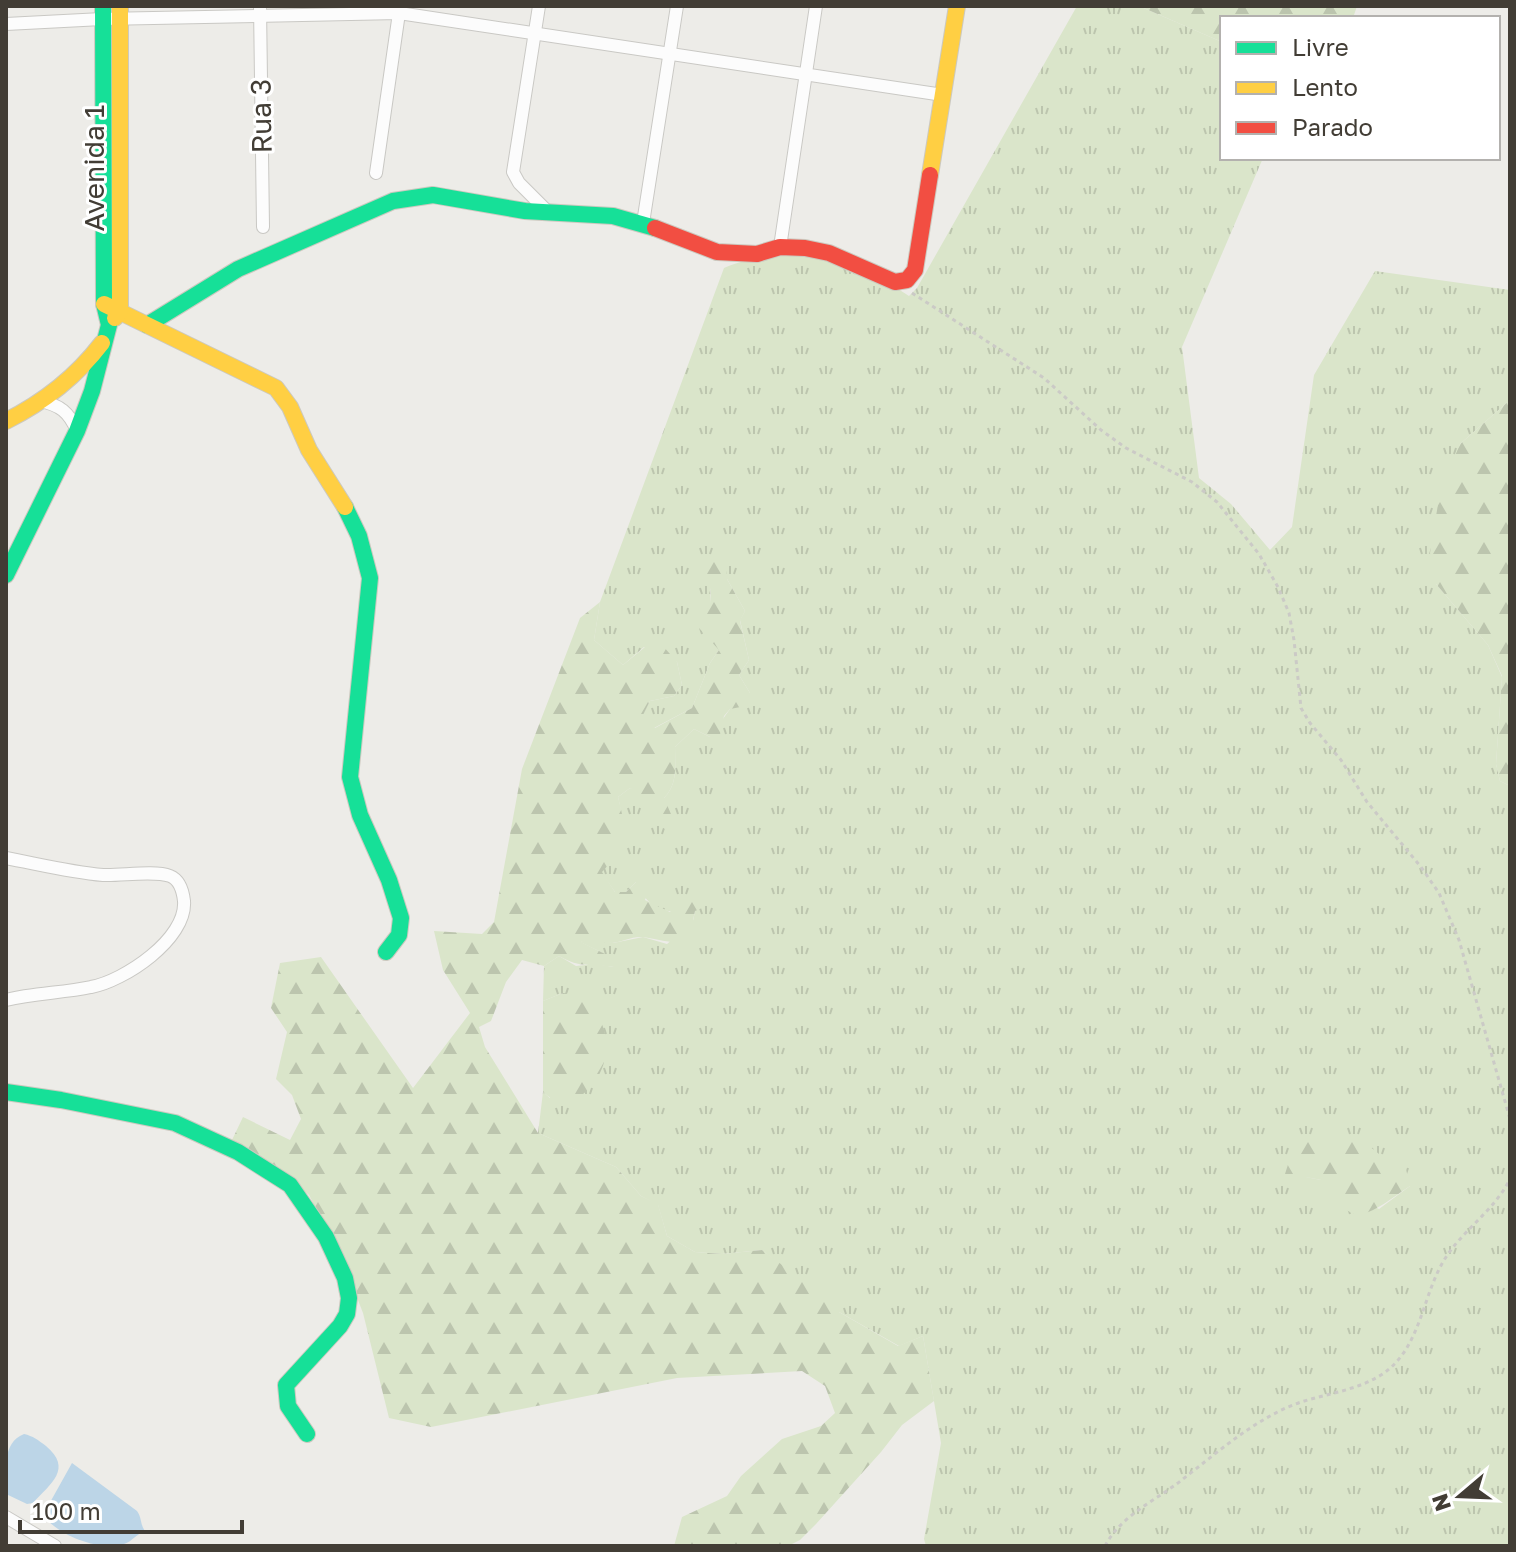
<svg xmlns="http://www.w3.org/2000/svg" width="1516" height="1552" font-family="'Golos Text',sans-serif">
<defs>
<pattern id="grass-tufts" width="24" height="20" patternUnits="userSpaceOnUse" patternTransform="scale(2)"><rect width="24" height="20" fill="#dae5ca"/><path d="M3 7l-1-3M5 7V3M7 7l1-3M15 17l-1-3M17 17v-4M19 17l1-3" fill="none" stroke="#bcc5ae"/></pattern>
<pattern id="forest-firs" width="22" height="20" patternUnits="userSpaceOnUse" patternTransform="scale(2)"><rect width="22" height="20" fill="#dae5ca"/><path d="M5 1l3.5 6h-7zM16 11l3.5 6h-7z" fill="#bcc5ae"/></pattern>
</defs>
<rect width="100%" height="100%" fill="#edece8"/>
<path fill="url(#grass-tufts)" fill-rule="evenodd" d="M 1077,6 L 1139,6 L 1222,42 L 1222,158 L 1263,158 L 1182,347 L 1199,478 L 1231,504 L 1270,550 L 1292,527 L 1314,375 L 1375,271 L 1510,290 L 1510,400 L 1460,444 L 1436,584 L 1488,645 L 1502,677 L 1496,764 L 1500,781 L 1510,786 L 1510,1546 L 926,1546 L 924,1539 L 941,1443 L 923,1336 L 899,1346 L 839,1312 L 762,1250 L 722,1254 L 695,1252 L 667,1236 L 658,1205 L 641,1196 L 616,1167 L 538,1133 L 543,1092 L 550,1098 L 563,993 L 543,1001 L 544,966 L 559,956 L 576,966 L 596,964 L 614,967 L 601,952 L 580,942 L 590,938 L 613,943 L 643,937 L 667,944 L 693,921 L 695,911 C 664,913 650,912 636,882 L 626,892 L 615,892 L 601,872 C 622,851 625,824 618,797 L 630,788 L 664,798 C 678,784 675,766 675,747 L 694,729 L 710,737 L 730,709 L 750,693 L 739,675 L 749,660 L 740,620 L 745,611 L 727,579 L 710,582 L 711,609 L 719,650 L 710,663 L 692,708 L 654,728 L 641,718 L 650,701 L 674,696 L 682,685 L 677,662 L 644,647 L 623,665 L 594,640 L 600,602 L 724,268 C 738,260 795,249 810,252 C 840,260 884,279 909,296 L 917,288 ZM 1306,1177 L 1410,1186 L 1379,1209 L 1321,1180 Z"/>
<g fill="url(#forest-firs)">
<path d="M 1139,6 L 1357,6 L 1353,18 L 1222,18 L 1222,42 Z"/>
<path d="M 1510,400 L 1510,786 L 1500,781 L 1496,764 L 1502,676 L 1488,645 L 1436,584 L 1430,553 L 1440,492 L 1460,444 Z"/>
<path d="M 712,559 L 726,562 L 727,579 L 745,611 L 740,621 L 749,660 L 739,675 L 750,693 L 751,705 L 730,709 L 724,716 L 720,735 L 710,737 L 694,729 L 675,747 C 675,766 678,784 664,798 L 674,821 L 665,829 C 649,819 639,811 637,792 L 630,788 L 618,797 C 627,831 627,846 602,872 L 615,892 L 626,892 L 636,882 L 645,882 L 649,890 L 645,900 L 670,912 C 679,898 684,897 701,898 L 702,908 L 695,911 L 693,920 L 700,925 C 682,951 667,940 643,937 C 632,936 622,942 612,943 C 600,943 593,937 581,942 L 617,960 L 614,967 C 589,963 582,969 559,956 L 544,966 L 522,960 L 506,982 L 491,1021 L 479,1027 L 485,1047 L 538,1133 L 616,1167 L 641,1196 L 658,1204 L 667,1236 L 695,1252 L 722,1254 L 762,1250 L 801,1279 L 818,1274 L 838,1289 L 839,1312 L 898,1346 L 923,1336 L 934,1401 L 902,1425 L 881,1452 L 816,1524 L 800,1540 L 788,1546 L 674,1546 L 682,1517 L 727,1496 L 741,1476 L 782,1439 L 821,1426 L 835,1413 L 825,1386 L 802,1371 L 677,1378 L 431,1427 L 389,1418 L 363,1313 L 339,1251 L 309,1195 L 282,1171 L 232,1140 L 243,1117 L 290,1140 L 301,1119 L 292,1095 L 276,1079 L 287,1032 L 271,1008 L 280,963 L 321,957 L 413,1088 L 470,1013 L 443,970 L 434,931 L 482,934 L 494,922 L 522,769 L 580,618 L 600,602 L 594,640 L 623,665 L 645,647 L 663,646 L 677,662 L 682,685 L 674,696 L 650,701 L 642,717 L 655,728 L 692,708 L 710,663 L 719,650 L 699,628 C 714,604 715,591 701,566 Z"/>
<path d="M 563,993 L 585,996 C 597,1013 609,1030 606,1053 C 603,1082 571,1119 543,1092 L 543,1001 Z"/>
<path d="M 1318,1137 L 1339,1145 C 1357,1137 1364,1141 1379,1154 L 1381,1165 L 1405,1165 L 1410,1186 C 1390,1199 1381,1209 1357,1216 L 1320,1195 L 1321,1180 L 1306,1177 L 1296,1182 L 1285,1174 L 1293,1149 Z"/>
</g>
<g fill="#bcd5e7">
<path d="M 24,1434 C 33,1436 38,1440 46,1446 C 73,1469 51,1483 33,1503 L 27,1504 L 6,1494 C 6,1473 1,1443 24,1434 Z"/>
<path d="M 72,1463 L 137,1511 C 142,1518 140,1524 145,1531 C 136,1534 133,1541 124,1544 C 100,1552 57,1535 43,1515 Z"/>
</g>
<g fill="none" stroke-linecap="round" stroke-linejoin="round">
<defs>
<g id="street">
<path d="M 260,6 L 263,227"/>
<path d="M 539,6 L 513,172 L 519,183 L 547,211"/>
<path d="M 6,24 L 102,19 L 399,13 L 943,95"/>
<path d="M 376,173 L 400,6"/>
<path d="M 643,223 L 677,6"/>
<path d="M 780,247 L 816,6"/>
<path d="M 40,401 C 60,405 69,412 77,431"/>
<path d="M 6,858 C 38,864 70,872 103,875 C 121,876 154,870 170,876 C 180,880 183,892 184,901 C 187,939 124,981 91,987 C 63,993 34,993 6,1000"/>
<path d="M 6,1517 L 55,1546"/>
</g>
<g id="fast">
<path d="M 147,325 L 238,269 L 393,201 L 433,195 L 525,211 L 613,216 L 655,228"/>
<path d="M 345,507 L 359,536 L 370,578 L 350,777 L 360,815 L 389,880 L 401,918 L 399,935 L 386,952"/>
<path d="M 6,575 L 77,431 L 92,391 L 109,325 L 104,304 L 103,6"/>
<path d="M 6,1092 L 61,1100 L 175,1123 L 238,1152 L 290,1185 L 326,1237 L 345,1278 L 349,1298 L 347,1314 L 340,1326 L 286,1385 L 288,1406 L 307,1434"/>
</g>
<g id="slow">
<path d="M 930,175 L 957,6"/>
<path d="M 104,304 L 276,388 L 290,407 L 309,450 L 345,507"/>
<path d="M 115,318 L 120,312 L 120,6"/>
<path d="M 6,421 C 44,402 76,377 102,343"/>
</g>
<path id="jam" d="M 655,228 L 717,252 L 757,254 L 780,247 L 805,248 L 829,253 L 895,282 L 907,280 L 915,270 L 930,175"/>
</defs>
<use href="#street" stroke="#c9c8c4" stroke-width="14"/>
<use href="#fast" stroke="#ccc9bf" stroke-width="18"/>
<use href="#slow" stroke="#ccc9bf" stroke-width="18"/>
<use href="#jam" stroke="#ccc9bf" stroke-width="18"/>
<g stroke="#cbcac6" stroke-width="3" stroke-dasharray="4 4" stroke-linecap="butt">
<path d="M 912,293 L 1044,378 L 1101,430 L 1126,448 L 1192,482 L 1217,502 L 1259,554 L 1278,587 L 1289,613 L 1294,640 L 1301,708 L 1310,723 L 1341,760 L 1367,802 L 1421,867 L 1439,893 L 1459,940 L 1510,1119"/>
<path d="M 1105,1546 C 1121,1515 1157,1500 1183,1479 C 1218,1452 1248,1425 1288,1407 C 1318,1394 1352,1393 1381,1375 C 1423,1348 1421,1293 1448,1254 C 1467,1227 1495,1209 1510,1179"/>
</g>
<use href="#street" stroke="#fcfcfc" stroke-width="12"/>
<use href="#fast" stroke="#16e098" stroke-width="16"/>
<use href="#slow" stroke="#ffcf43" stroke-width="16"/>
<use href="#jam" stroke="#f24e42" stroke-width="16"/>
</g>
<g text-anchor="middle" stroke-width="6" stroke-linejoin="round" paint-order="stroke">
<g font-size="28" fill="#423d35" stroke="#fff">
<text transform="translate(261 116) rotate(-91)" y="10">Rua 3</text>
<text transform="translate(94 168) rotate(-90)" y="10">Avenida 1</text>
</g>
</g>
<rect width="1516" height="1552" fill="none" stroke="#423d35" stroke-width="16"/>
<rect x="1220" y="16" width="280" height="144" fill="#ffffff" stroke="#b3b1ae" stroke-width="2"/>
<rect x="1236" y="42" width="40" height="12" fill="#16e098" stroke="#b3b1ae" stroke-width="2"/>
<text x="1292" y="56" font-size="24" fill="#423d35">Livre</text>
<rect x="1236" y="82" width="40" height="12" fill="#ffcf43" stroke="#b3b1ae" stroke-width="2"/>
<text x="1292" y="96" font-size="24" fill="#423d35">Lento</text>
<rect x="1236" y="122" width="40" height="12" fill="#f24e42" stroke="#b3b1ae" stroke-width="2"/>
<text x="1292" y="136" font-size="24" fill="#423d35">Parado</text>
<g transform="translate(1460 1496) rotate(251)" stroke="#ffffff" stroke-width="6" paint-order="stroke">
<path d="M0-6L14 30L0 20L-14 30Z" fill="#423d35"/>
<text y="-12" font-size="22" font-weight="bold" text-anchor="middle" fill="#423d35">N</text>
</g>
<path d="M20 1520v12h222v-12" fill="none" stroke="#423d35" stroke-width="4"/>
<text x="32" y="1520" font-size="24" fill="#423d35" stroke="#ffffff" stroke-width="6" paint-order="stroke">100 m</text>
</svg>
